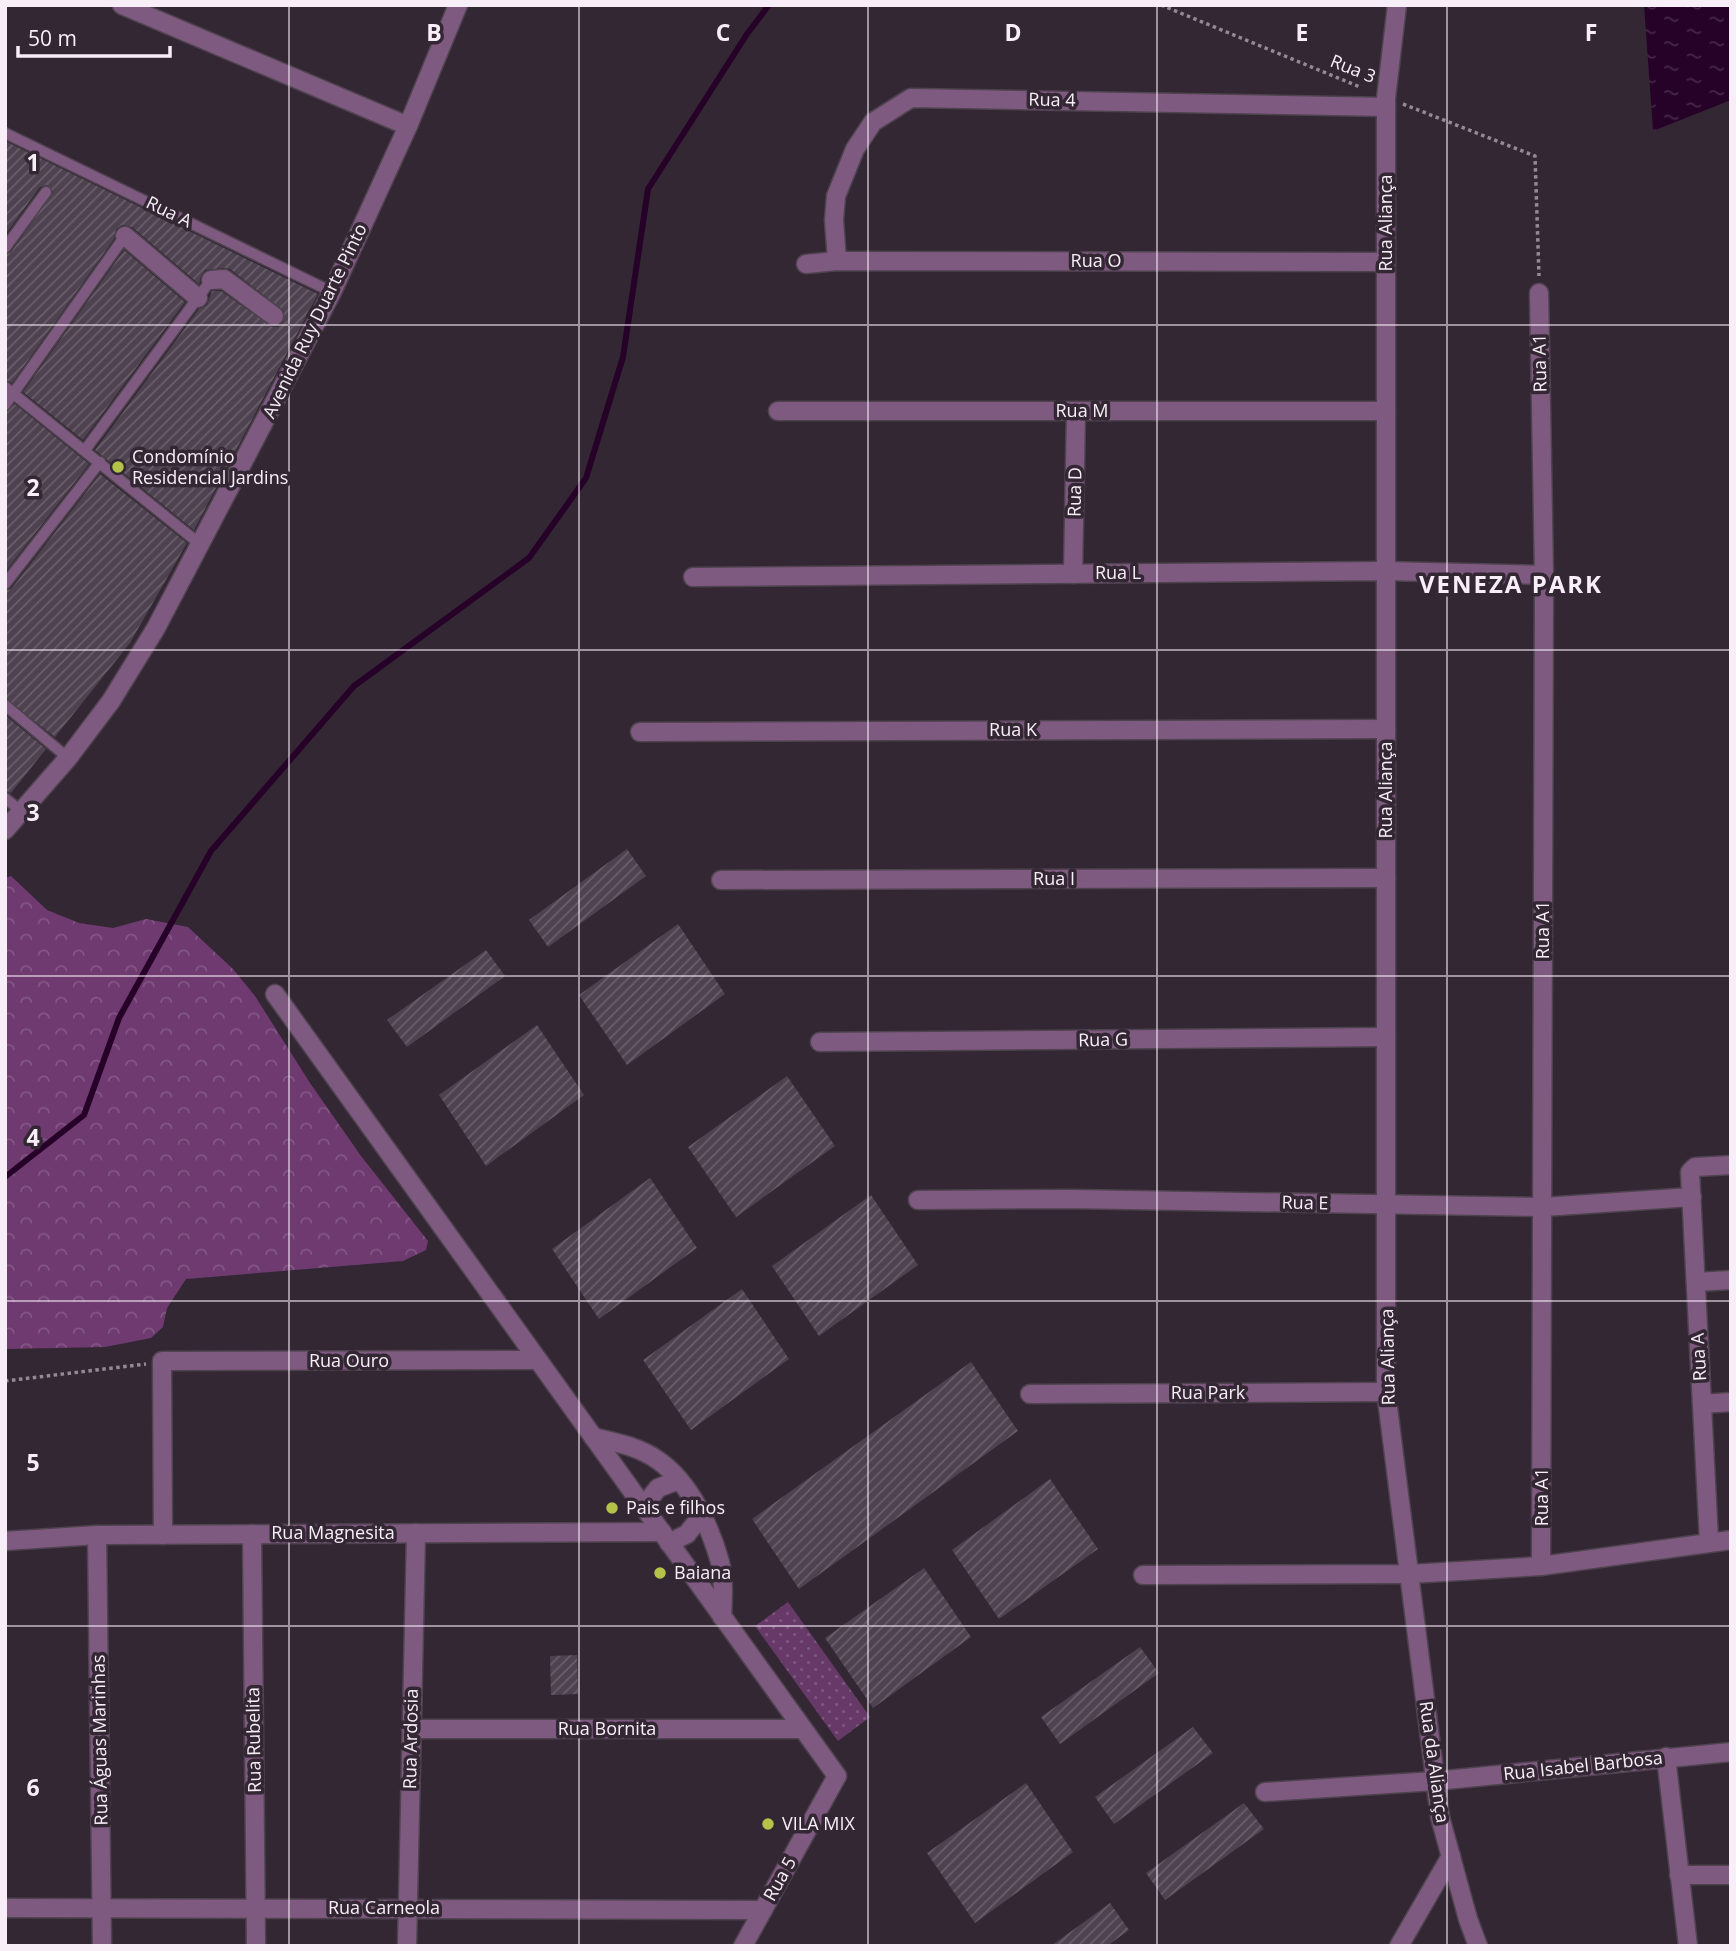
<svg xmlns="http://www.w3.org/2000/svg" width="1736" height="1951" font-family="'Open Sans',sans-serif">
<defs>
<pattern id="forest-crowns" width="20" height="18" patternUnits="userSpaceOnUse" patternTransform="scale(1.75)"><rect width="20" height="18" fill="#6e3a70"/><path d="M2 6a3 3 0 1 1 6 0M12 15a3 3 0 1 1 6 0" fill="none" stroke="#835785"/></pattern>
<pattern id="park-dots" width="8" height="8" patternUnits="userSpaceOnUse" patternTransform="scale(1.75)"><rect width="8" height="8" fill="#663968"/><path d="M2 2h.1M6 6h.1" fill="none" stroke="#7d567e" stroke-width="1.8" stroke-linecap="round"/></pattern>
<pattern id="water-ripples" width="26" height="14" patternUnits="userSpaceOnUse" patternTransform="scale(1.75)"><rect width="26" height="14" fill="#260229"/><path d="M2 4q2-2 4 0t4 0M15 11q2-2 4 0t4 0" fill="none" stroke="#462749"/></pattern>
<pattern id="building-hatch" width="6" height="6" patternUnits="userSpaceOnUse" patternTransform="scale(1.75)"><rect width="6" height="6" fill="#4f4250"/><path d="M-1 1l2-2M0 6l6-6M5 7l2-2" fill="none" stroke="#695e6a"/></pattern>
</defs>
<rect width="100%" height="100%" fill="#342734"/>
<path fill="url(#forest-crowns)" d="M 11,876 L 47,910 L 79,923 L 113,928 L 146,919 L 188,927 L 233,969 L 255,996 L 310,1083 L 361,1156 L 428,1241 L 426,1250 L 403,1261 L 186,1279 L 167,1308 L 163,1327 L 151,1338 L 105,1347 L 5,1349 L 5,878 Z"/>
<path fill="url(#park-dots)" d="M 788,1602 L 870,1717 L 838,1741 L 755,1626 Z"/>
<path fill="url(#water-ripples)" d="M 1644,5 L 1731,5 L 1731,100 L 1653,131 Z"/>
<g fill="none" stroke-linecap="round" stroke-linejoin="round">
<path stroke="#260229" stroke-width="6" d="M 5,1177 L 84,1115 L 119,1018 L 211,851 L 354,686 L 529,558 L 586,478 L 623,357 L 648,189 L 747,34 L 769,5"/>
</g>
<g fill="url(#building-hatch)">
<path d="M 5,141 L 318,294 L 194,530 L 95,450 L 199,309 L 207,305 L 212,291 L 221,291 L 272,327 L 278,327 L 283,322 L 284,311 L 230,269 L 223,268 L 205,270 L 201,276 L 199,284 L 132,227 L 122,225 L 116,229 L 114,239 L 12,383 L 5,380 L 5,255 L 11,252 L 53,192 L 47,185 L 40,187 L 5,235 Z"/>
<path d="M 124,250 L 185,302 L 83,440 L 23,392 Z"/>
<path d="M 15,404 L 89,464 L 5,572 L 5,412 Z"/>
<path d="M 100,474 L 187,543 L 130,643 L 55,737 L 5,698 L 5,591 L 11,589 Z"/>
<path d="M 5,715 L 46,749 L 11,793 L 5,791 Z"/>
<path d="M 627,849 L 646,876 L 548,947 L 529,920 Z"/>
<path d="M 678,924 L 725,994 L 627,1065 L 579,995 Z"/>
<path d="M 486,950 L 505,976 L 407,1047 L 387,1020 Z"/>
<path d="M 537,1025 L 584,1095 L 486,1166 L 439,1095 Z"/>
<path d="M 787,1076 L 835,1146 L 736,1217 L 688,1147 Z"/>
<path d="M 650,1178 L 697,1248 L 599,1319 L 552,1249 Z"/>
<path d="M 871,1195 L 918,1265 L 819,1336 L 772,1266 Z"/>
<path d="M 742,1289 L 789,1359 L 691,1430 L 643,1360 Z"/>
<path d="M 971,1362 L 1018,1431 L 799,1589 L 752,1519 Z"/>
<path d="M 1050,1479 L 1098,1549 L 999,1619 L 952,1550 Z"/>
<path d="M 924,1568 L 971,1637 L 873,1708 L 825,1638 Z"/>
<path d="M 1140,1647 L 1159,1673 L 1060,1744 L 1041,1717 Z"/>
<path d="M 577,1655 L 578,1694 L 551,1695 L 550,1656 Z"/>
<path d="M 1193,1727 L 1213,1753 L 1114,1824 L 1095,1797 Z"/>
<path d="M 1026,1783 L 1073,1852 L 975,1923 L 927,1853 Z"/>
<path d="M 1244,1803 L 1264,1829 L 1165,1900 L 1146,1873 Z"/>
<path d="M 1110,1903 L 1129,1930 L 1107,1946 L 1051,1946 Z"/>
</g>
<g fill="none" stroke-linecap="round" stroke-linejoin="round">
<defs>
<g id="service">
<path d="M 5,133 L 332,292"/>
<path d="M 5,248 L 46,192"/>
<path d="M 5,387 L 201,545"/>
<path d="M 5,405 L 125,236"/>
<path d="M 85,450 L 211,280"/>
<path d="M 5,584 L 100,462"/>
<path d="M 5,705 L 68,758"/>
<path d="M 5,798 L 22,812"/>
</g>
<g id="minor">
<path d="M 122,5 L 408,126"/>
<path d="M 1397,5 L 1386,98 L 1386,1392 L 1440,1817 L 1468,1919 L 1478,1946"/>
<path d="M 125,236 L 198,298"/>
<path d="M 837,261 L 834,220 L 836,196 L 855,149 L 873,122 L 911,98 L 1386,107"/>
<path d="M 806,264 L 837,261 L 1386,262"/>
<path d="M 211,280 L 224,279 L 274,316"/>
<path d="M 1539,293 L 1544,575 L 1541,1566"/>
<path d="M 778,411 L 1386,411"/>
<path d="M 1073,574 L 1076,411"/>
<path d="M 693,577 L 1386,571 L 1544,575"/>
<path d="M 640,732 L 1386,729"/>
<path d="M 5,830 L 68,758 L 111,701 L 156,628 L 332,292 L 408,126 L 458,5"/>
<path d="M 721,880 L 1386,878"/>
<path d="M 275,994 L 837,1776 L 743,1946"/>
<path d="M 820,1042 L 1386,1037"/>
<path d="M 918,1200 L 1071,1199 L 1543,1207 L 1692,1197"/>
<path d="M 1696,1282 L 1731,1280"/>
<path d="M 1030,1394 L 1386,1392"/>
<path d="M 1702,1404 L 1731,1402"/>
<path d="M 593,1437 C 615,1442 640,1447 659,1461 C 690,1483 710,1526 720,1562 C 724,1580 723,1599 722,1617"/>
<path d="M 643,1507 L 658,1488 L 679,1480"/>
<path d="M 252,1534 L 256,1946"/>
<path d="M 97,1535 L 102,1946"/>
<path d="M 163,1535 L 162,1361 L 537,1360"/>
<path d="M 5,1541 L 97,1535 L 662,1532"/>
<path d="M 1709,1541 L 1690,1172 L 1695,1167 L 1731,1165"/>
<path d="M 669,1543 L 687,1534 L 702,1515"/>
<path d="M 1143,1575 L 1410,1574 L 1541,1566 L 1731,1540"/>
<path d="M 411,1729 L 803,1729"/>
<path d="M 1666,1757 L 1688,1946"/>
<path d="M 1265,1792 L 1435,1781 L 1731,1752"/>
<path d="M 1679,1875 L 1731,1875"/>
<path d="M 5,1908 L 763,1910"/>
<path d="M 407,1946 L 416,1533"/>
<path d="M 1399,1946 L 1451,1856"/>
</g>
</defs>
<use href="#service" stroke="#4f434f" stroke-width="13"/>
<use href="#minor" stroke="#4f434f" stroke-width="21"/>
<g stroke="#948994" stroke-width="3.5" stroke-dasharray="3.5 3.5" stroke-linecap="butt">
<path d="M 1161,5 L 1360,87"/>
<path d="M 1403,104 L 1535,156 L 1539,276"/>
<path d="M 5,1381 L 146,1364"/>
</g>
<use href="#service" stroke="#7f5a80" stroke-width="10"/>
<use href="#minor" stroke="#7f5a80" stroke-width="18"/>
</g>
<path fill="none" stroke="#f7eef7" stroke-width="2" stroke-opacity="0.55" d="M 289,5 L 289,1946M 579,5 L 579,1946M 868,5 L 868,1946M 1157,5 L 1157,1946M 1447,5 L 1447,1946M 5,325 L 1731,325M 5,650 L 1731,650M 5,976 L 1731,976M 5,1301 L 1731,1301M 5,1626 L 1731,1626"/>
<g fill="#b4c24a" stroke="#342734" stroke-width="2.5">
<circle cx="118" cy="467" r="7"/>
<circle cx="612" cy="1508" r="7"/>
<circle cx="660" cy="1573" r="7"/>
<circle cx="768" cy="1824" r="7"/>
</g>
<g text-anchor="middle" stroke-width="7" stroke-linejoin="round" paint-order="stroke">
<g font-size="18" fill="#f7eef7" stroke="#342734">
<text transform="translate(1353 69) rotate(22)" y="6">Rua 3</text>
<text transform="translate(1052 100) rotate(1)" y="6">Rua 4</text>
<text transform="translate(169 212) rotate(26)" y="6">Rua A</text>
<text transform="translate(1386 223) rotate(-90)" y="6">Rua Aliança</text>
<text x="1096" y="267">Rua O</text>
<text transform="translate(315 321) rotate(-64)" y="6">Avenida Ruy Duarte Pinto</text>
<text transform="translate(1540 363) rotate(-91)" y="6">Rua A1</text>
<text x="1082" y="417">Rua M</text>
<text transform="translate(1075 492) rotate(-89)" y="6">Rua D</text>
<text x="1118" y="579">Rua L</text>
<text x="1013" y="736">Rua K</text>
<text transform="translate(1386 790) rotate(-90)" y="6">Rua Aliança</text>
<text x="1054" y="885">Rua I</text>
<text transform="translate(1543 930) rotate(-90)" y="6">Rua A1</text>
<text transform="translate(1103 1040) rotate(-1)" y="6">Rua G</text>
<text transform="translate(1305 1203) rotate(1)" y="6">Rua E</text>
<text transform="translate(1388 1357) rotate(-91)" y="6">Rua Aliança</text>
<text transform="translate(1699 1357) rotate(-93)" y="6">Rua A</text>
<text x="349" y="1367">Rua Ouro</text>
<text x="1208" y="1399">Rua Park</text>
<text transform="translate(1542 1497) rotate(-90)" y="6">Rua A1</text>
<text x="333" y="1539">Rua Magnesita</text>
<text x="607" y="1735">Rua Bornita</text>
<text transform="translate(411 1739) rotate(-89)" y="6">Rua Ardosia</text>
<text transform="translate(100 1740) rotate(-91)" y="6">Rua Águas Marinhas</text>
<text transform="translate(254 1740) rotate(-91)" y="6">Rua Rubelita</text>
<text transform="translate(1434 1762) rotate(82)" y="6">Rua da Aliança</text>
<text transform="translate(1583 1766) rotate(-6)" y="6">Rua Isabel Barbosa</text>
<text transform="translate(780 1879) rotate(-61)" y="6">Rua 5</text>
<text x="384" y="1914">Rua Carneola</text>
</g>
<g font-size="18" fill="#f7eef7" stroke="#342734" text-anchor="start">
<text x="132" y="463">Condomínio<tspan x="132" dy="21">Residencial Jardins</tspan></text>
<text x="626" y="1514">Pais e filhos</text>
<text x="674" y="1579">Baiana</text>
<text x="782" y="1830">VILA MIX</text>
</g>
<g font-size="24" font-weight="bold" letter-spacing="2" fill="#f7eef7" stroke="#342734">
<text x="1511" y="593">VENEZA PARK</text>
</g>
</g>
<g font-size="23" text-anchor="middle" font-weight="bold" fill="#f7eef7" stroke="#342734" stroke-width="7" stroke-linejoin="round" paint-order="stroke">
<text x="434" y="41">B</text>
<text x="723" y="41">C</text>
<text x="1013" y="41">D</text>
<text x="1302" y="41">E</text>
<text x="1591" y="41">F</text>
<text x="33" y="171">1</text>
<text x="33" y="496">2</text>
<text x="33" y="821">3</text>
<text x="33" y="1146">4</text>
<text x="33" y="1471">5</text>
<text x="33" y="1796">6</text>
</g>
<rect width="1736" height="1951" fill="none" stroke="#f7eef7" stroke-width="14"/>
<path d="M18 46v10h152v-10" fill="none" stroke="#f7eef7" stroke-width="3.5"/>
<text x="28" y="46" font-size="21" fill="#f7eef7" stroke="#342734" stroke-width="5" paint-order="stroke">50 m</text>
</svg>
